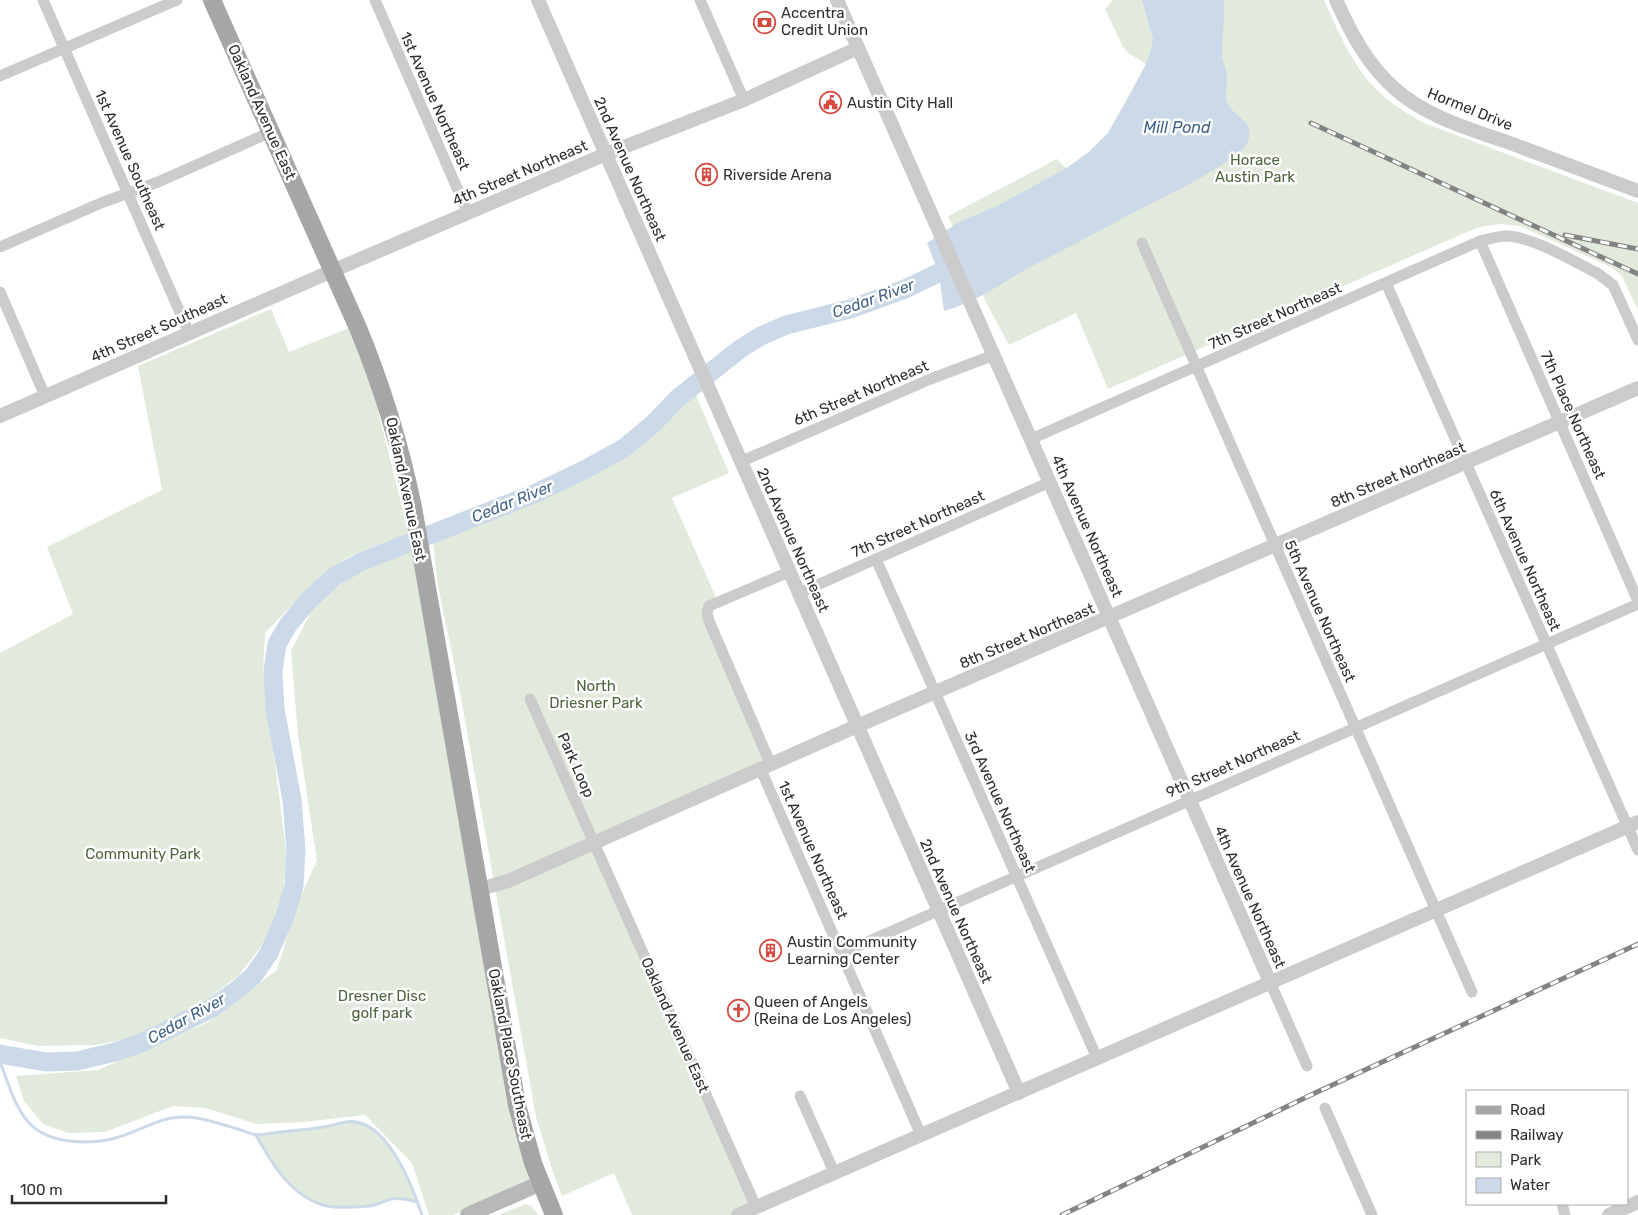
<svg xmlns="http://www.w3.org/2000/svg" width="1638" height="1215" font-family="Rubik,sans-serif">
<rect width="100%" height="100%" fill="#fff"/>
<g fill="#e2eadd">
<path d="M 1113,0 L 1324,0 C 1338,30 1351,63 1374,87 C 1388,102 1406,113 1424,123 L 1638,203 L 1638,310 L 1622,276 L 1611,267 L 1520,226 L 1500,224 L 1480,227 L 1467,232 L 1108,389 L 1076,313 L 1009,345 L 988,306 L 948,216 L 1057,159 L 1066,168 L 1089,152 L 1108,133 L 1146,64 L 1128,53 L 1123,47 L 1105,9 Z"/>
<path d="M 271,309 L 289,352 L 349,328 L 372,387 L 409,535 C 386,543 358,549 338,564 C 311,583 288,610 265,633 L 263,672 L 287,857 L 282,901 L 267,939 L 238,976 L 191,1011 L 136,1037 L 96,1045 L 38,1046 L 0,1038 L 0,653 L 73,614 L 47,547 L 162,490 L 138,366 Z"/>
<path d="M 692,386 L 729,473 L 672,498 L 718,602 L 709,606 L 771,765 L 594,842 L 756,1207 L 738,1215 L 632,1215 L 614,1173 L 562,1196 L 554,1175 L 536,1117 L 461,698 L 438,586 L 432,534 C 495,509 567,487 624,448 C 649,430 668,406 692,386 Z"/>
<path d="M 412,547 L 532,1179 L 453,1215 L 429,1215 L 412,1163 L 365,1115 L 304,1122 L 257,1124 L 205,1108 L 173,1106 L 105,1132 L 68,1133 L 43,1124 L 24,1101 L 16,1076 L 98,1070 L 208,1022 L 277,970 L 297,904 L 317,861 L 298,736 L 291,651 L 314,606 L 354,573 Z"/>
<path d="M 347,1122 C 385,1121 406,1172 418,1202 C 409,1200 401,1197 392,1199 C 384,1201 377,1205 370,1206 C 358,1207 338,1208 327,1206 C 292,1198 272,1164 256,1135 L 314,1129 Z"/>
<path d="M 526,1204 L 531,1206 L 539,1215 L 498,1215 Z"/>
</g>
<path fill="#cbd9e9" d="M 1142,0 L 1224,0 C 1225,18 1222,35 1222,53 C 1222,61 1226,68 1227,75 C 1228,83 1225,90 1226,98 C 1229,116 1253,118 1249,138 C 1248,144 1243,150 1238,153 C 1210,175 1178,190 1146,206 C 1108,226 1070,247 1032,266 C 1003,282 977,302 944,311 L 939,274 L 927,243 L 961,221 L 999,205 L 1070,166 L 1089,152 L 1108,133 L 1129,97 L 1146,64 L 1151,50 L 1153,39 Z"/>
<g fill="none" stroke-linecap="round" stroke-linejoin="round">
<g stroke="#cbd9e9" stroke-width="3">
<path d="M 0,1062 C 8,1082 14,1106 29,1123 C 50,1145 92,1145 119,1137 C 137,1132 153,1121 172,1118 C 196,1114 216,1123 238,1129 C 244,1131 250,1134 256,1135 C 263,1135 272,1133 279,1132 C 291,1131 304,1130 317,1128 C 327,1127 336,1124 346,1122 C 386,1116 412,1185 422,1215"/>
<path d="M 256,1135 C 272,1164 292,1198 327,1206 C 337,1208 358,1207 369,1206 C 377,1205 384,1201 391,1199 C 400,1197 409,1200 417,1202"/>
</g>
<path stroke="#cbd9e9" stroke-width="19" d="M 0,1054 L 46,1062 L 77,1061 L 115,1052 L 141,1043 L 210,1009 L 237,990 L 254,975 L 269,953 L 284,919 L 294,886 L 296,850 L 292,800 L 275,709 L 273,671 L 277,644 L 288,625 L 308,601 L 335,576 L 363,561 L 536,493 L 586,469 L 624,448 L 653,424 L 678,398 L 740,349 L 761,336 L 786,325 L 850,309 L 905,289 L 961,262"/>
<g stroke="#cbcbcb" stroke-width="11">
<path d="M 43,0 L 189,333"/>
<path d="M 375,0 L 468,213"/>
<path d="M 700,0 L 744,100"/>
<path d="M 0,76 L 177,0"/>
<path d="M 1480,241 L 1638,601"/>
<path d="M 1142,243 L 1472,992"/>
<path d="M 0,247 L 101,203 L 158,182 L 271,132"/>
<path d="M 1386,283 L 1638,850"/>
<path d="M 0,292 L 45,396"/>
<path d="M 1031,439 L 1480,241 C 1489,239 1498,236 1507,236 C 1533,237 1573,261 1597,273 L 1613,285 L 1638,340"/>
<path d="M 740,462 L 928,380 L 994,355"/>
<path d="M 876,559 L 1097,1058"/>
<path d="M 799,593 L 1050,482"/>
<path d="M 530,699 L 756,1207"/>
<path d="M 771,765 L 709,621 L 707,613 L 709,606 L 789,572"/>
<path d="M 761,770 L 921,1135"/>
<path d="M 842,953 L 1638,604"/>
<path d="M 1270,982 L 1307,1066"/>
<path d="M 800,1096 L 834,1172"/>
<path d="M 1325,1108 L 1372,1215"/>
<path d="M 1562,1204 L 1565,1215"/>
</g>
<g stroke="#cbcbcb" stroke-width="14">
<path d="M 538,0 L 1019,1093"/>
<path d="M 837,0 L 1270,982"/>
<path d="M 1336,0 C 1351,33 1367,64 1394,88 C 1426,117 1470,129 1510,143 C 1553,159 1595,175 1638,191"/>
<path d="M 0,416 L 332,271 L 606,154 L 744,100 L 858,48"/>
<path d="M 480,889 L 508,881 L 857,726 L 1638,388"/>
<path d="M 738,1215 L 1638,822"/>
<path d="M 1609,1215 L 1638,1202"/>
</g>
<path stroke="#b8b8b8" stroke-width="16" d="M 468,1215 L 541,1183"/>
<path stroke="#a6a6a6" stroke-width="18" d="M 212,0 L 358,328 C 382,386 400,445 413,507 L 517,1105 L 533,1163 L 554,1215"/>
<defs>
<g id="rail">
<path d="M 1311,123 L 1638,274"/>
<path d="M 1565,235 L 1638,249"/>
<path d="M 1062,1215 L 1315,1093 L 1638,944"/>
</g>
</defs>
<use href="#rail" stroke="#838383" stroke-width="5"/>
<use href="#rail" stroke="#fff" stroke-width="3" stroke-dasharray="9" stroke-linecap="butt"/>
</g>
<defs>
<symbol id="bank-ring" viewBox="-11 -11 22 22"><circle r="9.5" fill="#fff" stroke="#d64b40" stroke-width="1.5"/><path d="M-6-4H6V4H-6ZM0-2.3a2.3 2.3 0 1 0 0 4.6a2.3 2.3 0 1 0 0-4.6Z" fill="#d64b40"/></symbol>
<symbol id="civic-ring" viewBox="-11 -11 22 22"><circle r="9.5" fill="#fff" stroke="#d64b40" stroke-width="1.5"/><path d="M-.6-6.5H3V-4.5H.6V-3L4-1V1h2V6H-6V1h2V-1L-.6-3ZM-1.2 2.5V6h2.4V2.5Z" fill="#d64b40"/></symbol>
<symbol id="building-ring" viewBox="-11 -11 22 22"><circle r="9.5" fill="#fff" stroke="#d64b40" stroke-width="1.5"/><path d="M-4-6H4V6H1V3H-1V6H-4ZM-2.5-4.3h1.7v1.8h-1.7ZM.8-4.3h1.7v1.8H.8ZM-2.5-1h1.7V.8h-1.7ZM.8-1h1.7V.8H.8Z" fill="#d64b40"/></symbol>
<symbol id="church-ring" viewBox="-11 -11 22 22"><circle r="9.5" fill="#fff" stroke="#d64b40" stroke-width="1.5"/><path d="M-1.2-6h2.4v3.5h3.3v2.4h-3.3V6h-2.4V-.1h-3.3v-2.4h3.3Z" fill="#d64b40"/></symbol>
</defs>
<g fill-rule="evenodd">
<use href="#bank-ring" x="752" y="10" width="25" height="25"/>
<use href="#civic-ring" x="818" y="90" width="25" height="25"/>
<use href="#building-ring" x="694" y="162" width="25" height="25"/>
<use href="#building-ring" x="758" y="938" width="25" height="25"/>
<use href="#church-ring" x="726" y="998" width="25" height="25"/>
</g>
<g text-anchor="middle" stroke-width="5" stroke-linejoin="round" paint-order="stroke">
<g font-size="15" fill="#2e2e2e" stroke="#fff" text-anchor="start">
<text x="781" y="18">Accentra<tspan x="781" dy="17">Credit Union</tspan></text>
<text x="847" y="108">Austin City Hall</text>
<text x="723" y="180">Riverside Arena</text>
<text x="787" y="947">Austin Community<tspan x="787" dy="17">Learning Center</tspan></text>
<text x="754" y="1007">Queen of Angels<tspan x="754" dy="17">(Reina de Los Angeles)</tspan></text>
</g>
<g font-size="15" fill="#2e2e2e" stroke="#fff">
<text transform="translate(435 101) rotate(66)" y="5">1st Avenue Northeast</text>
<text transform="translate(1470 109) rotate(22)" y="5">Hormel Drive</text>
<text transform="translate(262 112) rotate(66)" y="5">Oakland Avenue East</text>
<text transform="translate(130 160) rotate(66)" y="5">1st Avenue Southeast</text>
<text transform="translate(630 169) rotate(66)" y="5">2nd Avenue Northeast</text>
<text transform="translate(520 173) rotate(-23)" y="5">4th Street Northeast</text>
<text transform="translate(1275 316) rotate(-24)" y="5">7th Street Northeast</text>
<text transform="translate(159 328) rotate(-24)" y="5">4th Street Southeast</text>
<text transform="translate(861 393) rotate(-23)" y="5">6th Street Northeast</text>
<text transform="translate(1573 415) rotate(66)" y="5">7th Place Northeast</text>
<text transform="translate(1398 475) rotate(-23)" y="5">8th Street Northeast</text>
<text transform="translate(406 489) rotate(78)" y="5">Oakland Avenue East</text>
<text transform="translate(918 524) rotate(-24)" y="5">7th Street Northeast</text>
<text transform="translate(1087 526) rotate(66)" y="5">4th Avenue Northeast</text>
<text transform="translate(793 540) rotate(66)" y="5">2nd Avenue Northeast</text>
<text transform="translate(1525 560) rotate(66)" y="5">6th Avenue Northeast</text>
<text transform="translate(1320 611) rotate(66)" y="5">5th Avenue Northeast</text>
<text transform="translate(1027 636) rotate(-23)" y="5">8th Street Northeast</text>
<text transform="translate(1233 764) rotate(-24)" y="5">9th Street Northeast</text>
<text transform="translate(576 765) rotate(66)" y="5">Park Loop</text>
<text transform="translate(1000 802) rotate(66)" y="5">3rd Avenue Northeast</text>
<text transform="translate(813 850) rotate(66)" y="5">1st Avenue Northeast</text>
<text transform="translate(1250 897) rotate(66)" y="5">4th Avenue Northeast</text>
<text transform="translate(956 911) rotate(66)" y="5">2nd Avenue Northeast</text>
<text transform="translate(675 1025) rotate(66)" y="5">Oakland Avenue East</text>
<text transform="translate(510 1054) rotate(79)" y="5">Oakland Place Southeast</text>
</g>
<g font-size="15" fill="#4c663f" stroke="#fff">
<text x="1255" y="165">Horace<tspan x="1255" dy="17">Austin Park</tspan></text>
<text x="596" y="691">North<tspan x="596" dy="17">Driesner Park</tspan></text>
<text x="143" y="859">Community Park</text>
<text x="382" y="1001">Dresner Disc<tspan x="382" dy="17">golf park</tspan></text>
</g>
<g font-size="16" font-style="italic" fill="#436489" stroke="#fff">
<text x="1177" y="133">Mill Pond</text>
<text transform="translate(873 298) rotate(-20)" y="6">Cedar River</text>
<text transform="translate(512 501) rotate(-22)" y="6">Cedar River</text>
<text transform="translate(186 1018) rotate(-29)" y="6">Cedar River</text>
</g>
</g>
<rect x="1466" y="1090" width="162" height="115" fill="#ffffff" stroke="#ababab"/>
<rect x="1476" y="1106" width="25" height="8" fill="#a6a6a6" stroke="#ababab"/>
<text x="1510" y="1115" font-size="15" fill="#2e2e2e">Road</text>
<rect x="1476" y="1131" width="25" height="8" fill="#838383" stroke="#ababab"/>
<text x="1510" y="1140" font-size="15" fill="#2e2e2e">Railway</text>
<rect x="1476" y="1152" width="25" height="15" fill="#e2eadd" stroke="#ababab"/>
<text x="1510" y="1165" font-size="15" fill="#2e2e2e">Park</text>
<rect x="1476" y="1178" width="25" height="15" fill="#cbd9e9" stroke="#ababab"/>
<text x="1510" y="1190" font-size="15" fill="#2e2e2e">Water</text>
<path d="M12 1195v8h154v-8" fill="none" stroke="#2e2e2e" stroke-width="2.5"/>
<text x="20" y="1195" font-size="15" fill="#2e2e2e" stroke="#ffffff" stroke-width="4" paint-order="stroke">100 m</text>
</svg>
